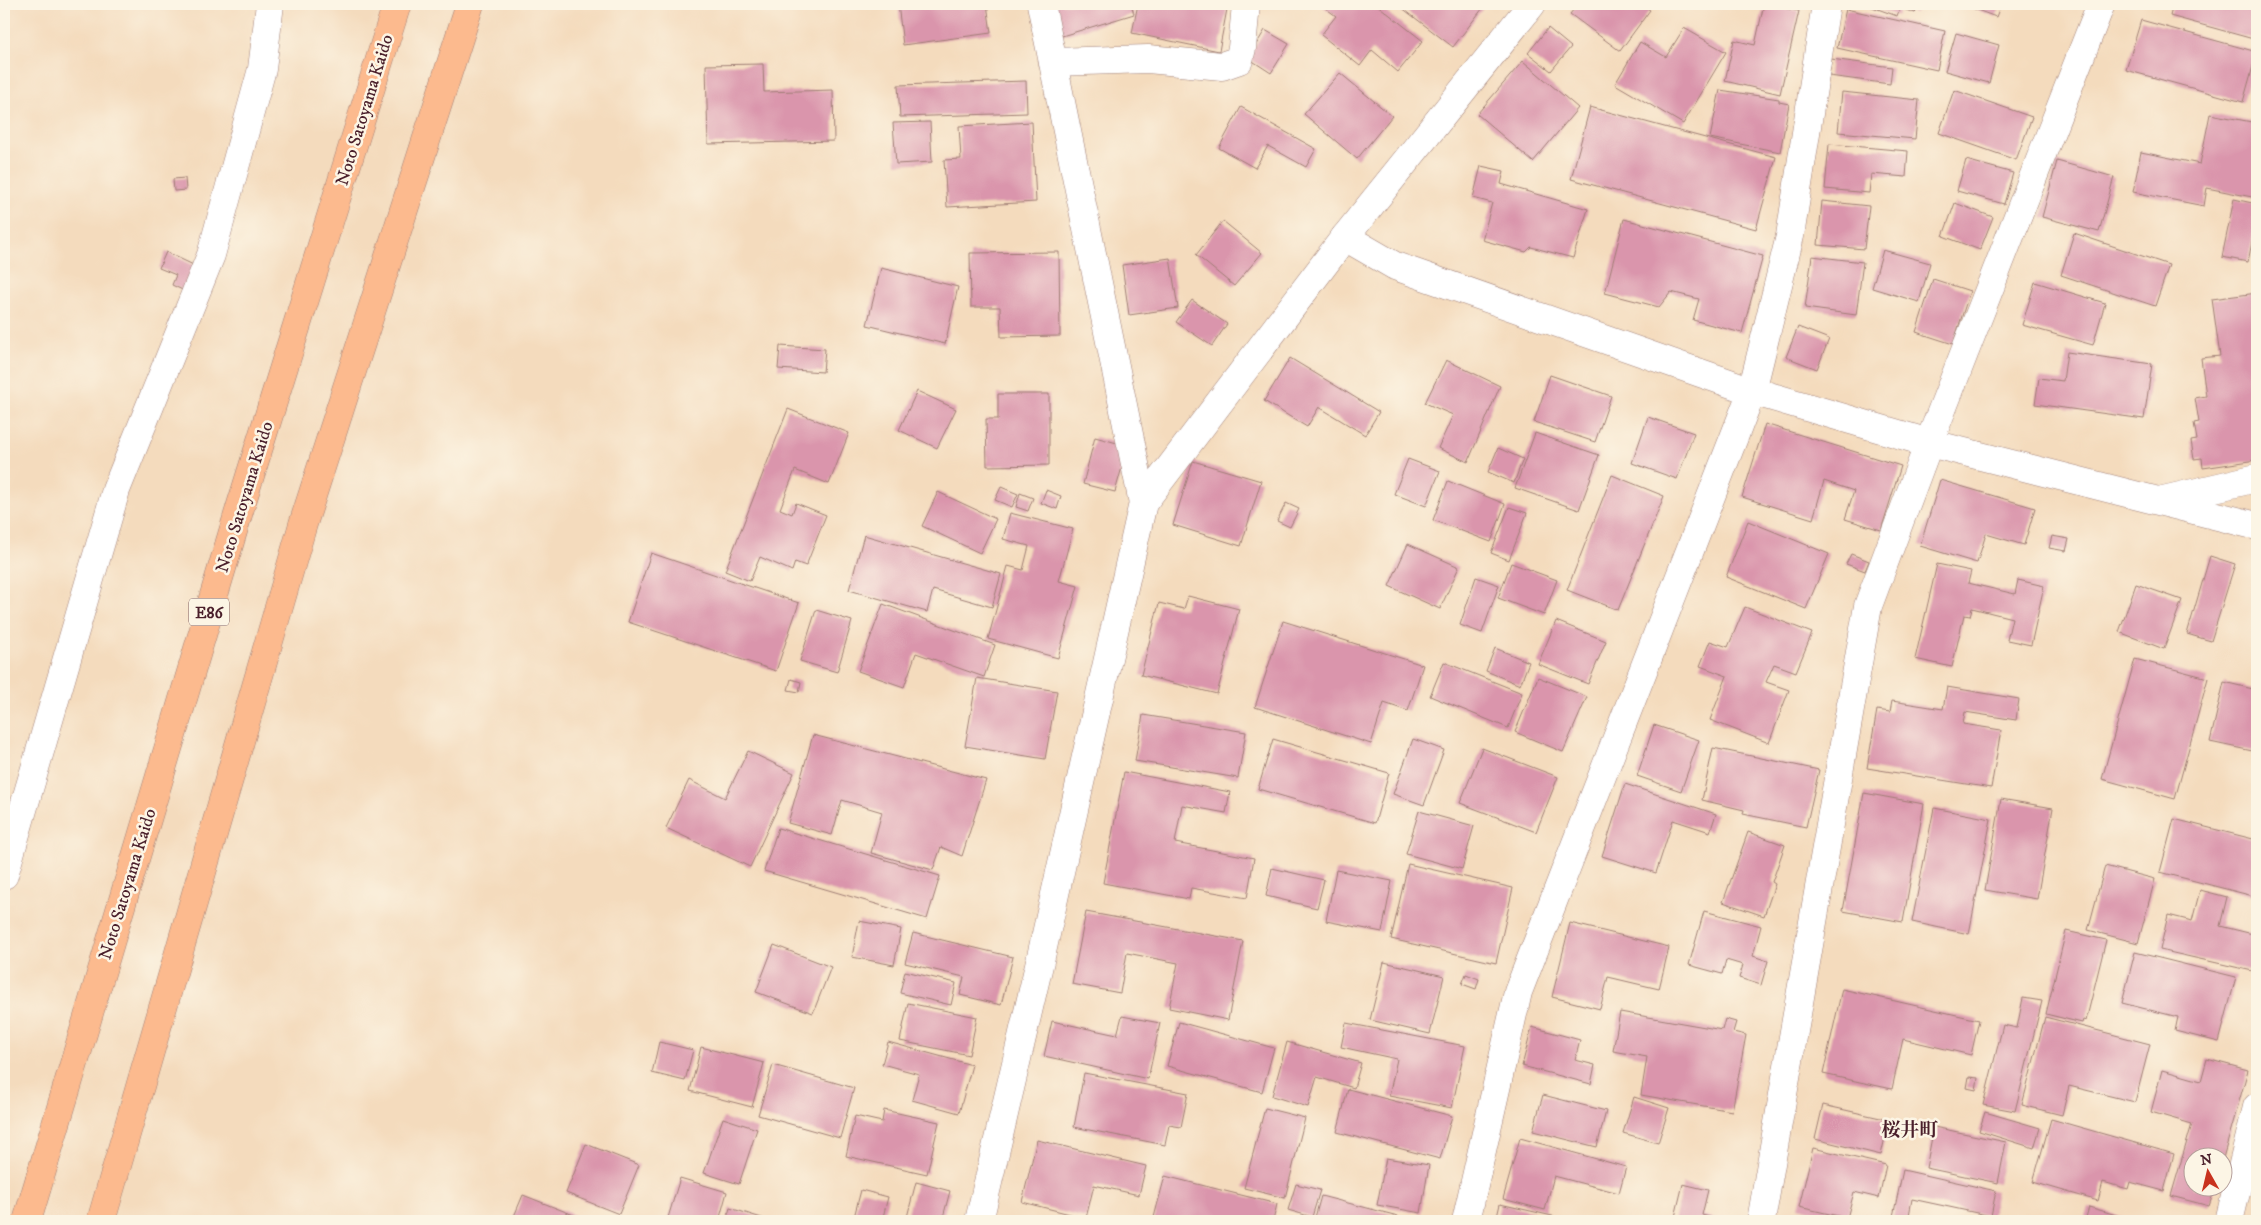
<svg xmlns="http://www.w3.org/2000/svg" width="2261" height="1225" font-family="'IM FELL DW Pica','Noto Serif JP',serif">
<rect width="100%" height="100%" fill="#fcf5e5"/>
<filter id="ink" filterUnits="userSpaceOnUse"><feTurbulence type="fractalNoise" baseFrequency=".02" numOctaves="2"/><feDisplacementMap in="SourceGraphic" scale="10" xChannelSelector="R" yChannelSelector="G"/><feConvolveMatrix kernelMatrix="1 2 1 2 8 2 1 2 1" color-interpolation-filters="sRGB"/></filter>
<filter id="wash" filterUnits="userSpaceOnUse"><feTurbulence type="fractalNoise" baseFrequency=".0096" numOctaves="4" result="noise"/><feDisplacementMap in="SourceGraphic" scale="20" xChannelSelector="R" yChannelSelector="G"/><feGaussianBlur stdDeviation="1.12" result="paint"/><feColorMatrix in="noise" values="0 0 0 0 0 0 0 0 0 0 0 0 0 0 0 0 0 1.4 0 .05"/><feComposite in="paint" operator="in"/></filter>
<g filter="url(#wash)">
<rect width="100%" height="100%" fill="#f4dbbd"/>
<g id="blocks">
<g fill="#da95ac">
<path d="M 898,4 L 987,4 L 991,33 L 903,45 Z"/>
<path d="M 1052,4 L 1131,4 L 1134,14 L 1062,36 Z"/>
<path d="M 1138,4 L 1228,4 L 1219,51 L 1132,33 Z"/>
<path d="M 1320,4 L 1376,4 L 1423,41 L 1398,72 L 1372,50 L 1360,66 L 1321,35 L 1336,16 Z"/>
<path d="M 1397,4 L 1486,4 L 1453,47 Z"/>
<path d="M 1578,4 L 1641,4 L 1650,10 L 1620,51 L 1570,14 Z"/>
<path d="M 1764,4 L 1799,11 L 1780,94 L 1725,81 L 1734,40 L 1755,45 Z"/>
<path d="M 1864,4 L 1918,4 L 1915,13 L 1900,8 L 1897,16 Z"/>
<path d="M 1961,4 L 2001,4 L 1996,17 Z"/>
<path d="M 2173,4 L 2257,4 L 2257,40 L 2170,16 Z"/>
<path d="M 1846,9 L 1945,31 L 1937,70 L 1837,48 Z"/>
<path d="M 2141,20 L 2257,52 L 2243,102 L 2126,70 Z"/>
<path d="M 1548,28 L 1571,47 L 1551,71 L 1528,53 Z"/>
<path d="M 1684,28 L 1726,52 L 1683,124 L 1615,84 L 1640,42 L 1666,57 Z"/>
<path d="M 1265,30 L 1289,44 L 1271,73 L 1248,58 Z"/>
<path d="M 1956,33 L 1999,45 L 1989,83 L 1945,71 Z"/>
<path d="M 1831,59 L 1892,67 L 1890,84 L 1829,76 Z"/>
<path d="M 1523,61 L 1578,108 L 1533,162 L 1477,114 Z"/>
<path d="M 763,64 L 764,92 L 833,90 L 834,141 L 708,144 L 706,65 Z"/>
<path d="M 1340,73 L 1392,116 L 1357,159 L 1304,114 Z"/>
<path d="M 1026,81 L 1027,113 L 900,117 L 898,85 Z"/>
<path d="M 1720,90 L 1779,99 L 1779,102 L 1789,104 L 1780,152 L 1710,138 Z"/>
<path d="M 1954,90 L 2032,117 L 2016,160 L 1939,133 Z"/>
<path d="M 1842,92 L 1919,100 L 1915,139 L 1838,132 Z"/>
<path d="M 1241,107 L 1316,149 L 1306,167 L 1268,146 L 1255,168 L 1219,148 Z"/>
<path d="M 1590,107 L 1776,157 L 1756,229 L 1571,179 Z"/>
<path d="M 2210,114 L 2257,123 L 2257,198 L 2207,188 L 2204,206 L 2133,192 L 2141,152 L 2200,164 Z"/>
<path d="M 930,122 L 932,162 L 896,164 L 893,123 Z"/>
<path d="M 1032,122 L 1036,202 L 947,207 L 944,160 L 961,159 L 959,126 Z"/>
<path d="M 1829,144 L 1908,151 L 1906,177 L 1871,174 L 1869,193 L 1825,189 Z"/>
<path d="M 1966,160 L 2013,173 L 2004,204 L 1957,191 Z"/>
<path d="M 2057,161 L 2114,177 L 2099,232 L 2042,217 Z"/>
<path d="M 1481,166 L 1504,171 L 1501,184 L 1588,209 L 1573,258 L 1531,247 L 1526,252 L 1482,240 L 1492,203 L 1473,198 Z"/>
<path d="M 185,178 L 186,190 L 174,191 L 173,179 Z"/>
<path d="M 2234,199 L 2257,204 L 2257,217 L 2248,262 L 2222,257 Z"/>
<path d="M 1822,201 L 1869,206 L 1864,249 L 1818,245 Z"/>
<path d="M 1955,203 L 1993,217 L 1980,250 L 1943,236 Z"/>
<path d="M 1624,219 L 1763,256 L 1742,333 L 1693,320 L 1699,299 L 1671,292 L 1659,307 L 1605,293 Z"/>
<path d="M 1223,221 L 1262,253 L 1234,286 L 1196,255 Z"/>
<path d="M 2074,233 L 2169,265 L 2155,306 L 2061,275 Z"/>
<path d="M 1883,250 L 1930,263 L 1919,302 L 1872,288 Z"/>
<path d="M 166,252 L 204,270 L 193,295 L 172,285 L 176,275 L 159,268 Z"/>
<path d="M 1059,252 L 1060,336 L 1001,337 L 1000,307 L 971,307 L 970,253 Z"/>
<path d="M 1812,256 L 1863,262 L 1856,315 L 1805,308 Z"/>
<path d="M 1170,258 L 1178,308 L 1129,315 L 1122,265 Z"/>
<path d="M 881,268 L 958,287 L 945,344 L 867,325 Z"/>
<path d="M 1933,279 L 1970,291 L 1953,344 L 1916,332 Z"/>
<path d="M 2035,282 L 2105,303 L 2093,345 L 2022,325 Z"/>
<path d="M 2257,293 L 2257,460 L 2203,468 L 2202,458 L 2194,459 L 2191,441 L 2197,440 L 2194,423 L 2199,422 L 2195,398 L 2206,396 L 2201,358 L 2220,356 L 2212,299 Z"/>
<path d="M 1192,300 L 1227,324 L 1212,346 L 1176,322 Z"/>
<path d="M 1798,327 L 1829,339 L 1817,369 L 1786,357 Z"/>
<path d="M 780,346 L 825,349 L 823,372 L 778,369 Z"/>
<path d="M 2067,352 L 2152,364 L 2144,419 L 2035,404 L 2039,378 L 2063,381 Z"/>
<path d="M 1290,358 L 1379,412 L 1365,435 L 1319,407 L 1307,427 L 1264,401 Z"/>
<path d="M 1446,360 L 1500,386 L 1468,462 L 1438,448 L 1453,415 L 1425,403 Z"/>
<path d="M 1550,375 L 1611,396 L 1595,442 L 1534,422 Z"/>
<path d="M 917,391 L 956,409 L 937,448 L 899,430 Z"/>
<path d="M 998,394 L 1049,394 L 1049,465 L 987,466 L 986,419 L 998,419 Z"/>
<path d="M 788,409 L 849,433 L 829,484 L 795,470 L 780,509 L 792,514 L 796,503 L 826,515 L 806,566 L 795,562 L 792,571 L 760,557 L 750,581 L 725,571 Z"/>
<path d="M 1648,417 L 1694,433 L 1677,479 L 1632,463 Z"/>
<path d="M 1765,424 L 1901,466 L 1881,530 L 1845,519 L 1854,491 L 1824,481 L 1813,519 L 1742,497 Z"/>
<path d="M 1535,433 L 1599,455 L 1579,510 L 1515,488 Z"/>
<path d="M 1095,437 L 1128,446 L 1115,492 L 1083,484 Z"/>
<path d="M 1498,448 L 1523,459 L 1514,483 L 1488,472 Z"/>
<path d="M 1408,459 L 1440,471 L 1426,506 L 1394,494 Z"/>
<path d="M 1193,461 L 1261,481 L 1241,546 L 1173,525 Z"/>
<path d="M 1612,475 L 1664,496 L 1618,610 L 1567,590 Z"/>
<path d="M 1940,480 L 2035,508 L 2024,545 L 1986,534 L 1977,563 L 1920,546 Z"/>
<path d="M 1448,481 L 1505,504 L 1491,542 L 1433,520 Z"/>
<path d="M 1001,487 L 1018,494 L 1012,507 L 995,500 Z"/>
<path d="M 1046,490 L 1061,496 L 1057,509 L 1041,503 Z"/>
<path d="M 938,492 L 996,519 L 980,553 L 922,526 Z"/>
<path d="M 1020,493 L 1033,498 L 1028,511 L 1016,507 Z"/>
<path d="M 1286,503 L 1299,509 L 1290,527 L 1277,521 Z"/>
<path d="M 1509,507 L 1527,513 L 1509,560 L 1491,553 Z"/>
<path d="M 1010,513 L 1073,529 L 1059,581 L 1078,586 L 1058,658 L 988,639 L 1008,566 L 1023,570 L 1029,546 L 1003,539 Z"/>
<path d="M 1748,521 L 1829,554 L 1806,609 L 1726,577 Z"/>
<path d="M 864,535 L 1001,574 L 992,607 L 933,590 L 927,612 L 849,590 Z"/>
<path d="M 2052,536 L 2069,539 L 2066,551 L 2049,548 Z"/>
<path d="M 1408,544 L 1459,567 L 1440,609 L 1389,586 Z"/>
<path d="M 651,553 L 799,603 L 776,671 L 628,622 Z"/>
<path d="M 1851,554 L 1869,561 L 1865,571 L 1846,564 Z"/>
<path d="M 2210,556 L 2235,564 L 2211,641 L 2187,634 Z"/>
<path d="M 1511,563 L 1557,580 L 1544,615 L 1498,598 Z"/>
<path d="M 1937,564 L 1971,571 L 1968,583 L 2015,594 L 2018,580 L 2044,586 L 2031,645 L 2007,640 L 2012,618 L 1972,608 L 1970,616 L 1964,615 L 1952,667 L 1915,659 Z"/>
<path d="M 1476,577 L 1499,585 L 1482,633 L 1460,625 Z"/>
<path d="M 2136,584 L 2182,600 L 2164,649 L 2119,632 Z"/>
<path d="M 1188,596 L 1239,609 L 1217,694 L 1141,675 L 1159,603 L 1184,609 Z"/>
<path d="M 883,604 L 995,645 L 984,677 L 916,653 L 904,687 L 858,671 Z"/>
<path d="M 1745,607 L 1812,633 L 1796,672 L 1774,664 L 1766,682 L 1789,690 L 1769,743 L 1710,720 L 1727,676 L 1700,666 L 1710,641 L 1728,647 Z"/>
<path d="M 816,610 L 852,621 L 837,672 L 800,661 Z"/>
<path d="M 1283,621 L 1423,665 L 1408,711 L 1384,703 L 1371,744 L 1255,707 Z"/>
<path d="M 1556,621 L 1606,641 L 1588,684 L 1538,664 Z"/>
<path d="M 1495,648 L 1529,662 L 1520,685 L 1486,671 Z"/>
<path d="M 2135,659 L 2208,678 L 2175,799 L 2102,779 Z"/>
<path d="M 1444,662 L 1522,693 L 1508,728 L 1430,696 Z"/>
<path d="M 1538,677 L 1587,697 L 1563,752 L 1515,732 Z"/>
<path d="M 977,678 L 1057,691 L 1045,759 L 965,746 Z"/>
<path d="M 791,679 L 801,682 L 799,692 L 788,690 Z"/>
<path d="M 2224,682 L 2257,690 L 2257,752 L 2210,742 Z"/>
<path d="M 1947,687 L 2019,699 L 2016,720 L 1965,712 L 1963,724 L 2001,730 L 1991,788 L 1867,768 L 1877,710 L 1890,712 L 1892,701 L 1943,709 Z"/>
<path d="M 1143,715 L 1246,732 L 1238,778 L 1135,761 Z"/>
<path d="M 1654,725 L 1699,740 L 1681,791 L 1637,776 Z"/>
<path d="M 813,735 L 986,780 L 962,856 L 941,847 L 933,870 L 871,853 L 882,812 L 842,800 L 832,835 L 788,823 Z"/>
<path d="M 1273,739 L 1389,773 L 1375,823 L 1258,789 Z"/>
<path d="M 1413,739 L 1444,750 L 1424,805 L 1393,794 Z"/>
<path d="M 1482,748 L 1558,777 L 1536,832 L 1460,803 Z"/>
<path d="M 1713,748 L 1819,770 L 1806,827 L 1743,814 L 1744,810 L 1702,800 Z"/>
<path d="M 748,751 L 794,773 L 750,867 L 666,828 L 689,780 L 725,798 Z"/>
<path d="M 1124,772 L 1230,792 L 1226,813 L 1182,805 L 1175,843 L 1254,858 L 1247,898 L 1191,888 L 1189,899 L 1103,883 Z"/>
<path d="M 1625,784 L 1716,814 L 1710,832 L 1673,820 L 1656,873 L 1602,856 Z"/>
<path d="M 1864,793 L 1924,804 L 1903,922 L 1843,911 Z"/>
<path d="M 2001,799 L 2053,808 L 2037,899 L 1985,890 Z"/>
<path d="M 1934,808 L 1991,819 L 1969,934 L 1912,922 Z"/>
<path d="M 1419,811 L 1474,826 L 1462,869 L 1406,854 Z"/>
<path d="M 2174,819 L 2257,840 L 2257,897 L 2160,872 Z"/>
<path d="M 778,828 L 940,876 L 927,919 L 764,871 Z"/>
<path d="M 1748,832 L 1785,845 L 1772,882 L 1775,884 L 1764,916 L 1723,902 Z"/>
<path d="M 1408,864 L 1513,888 L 1496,963 L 1391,939 Z"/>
<path d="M 2105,866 L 2155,879 L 2138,943 L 2088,930 Z"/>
<path d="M 1272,868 L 1324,880 L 1317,908 L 1266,896 Z"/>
<path d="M 1336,870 L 1392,881 L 1382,932 L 1326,921 Z"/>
<path d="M 2200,890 L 2227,897 L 2220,926 L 2257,935 L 2257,972 L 2160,950 L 2168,915 L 2192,921 Z"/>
<path d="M 1704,911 L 1761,926 L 1753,956 L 1768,961 L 1761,985 L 1739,978 L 1743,965 L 1726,960 L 1722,974 L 1689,965 Z"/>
<path d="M 1086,912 L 1243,941 L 1228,1020 L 1169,1008 L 1178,963 L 1127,953 L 1120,993 L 1072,984 Z"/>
<path d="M 859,921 L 901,929 L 894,965 L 852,957 Z"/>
<path d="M 1570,923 L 1669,947 L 1659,989 L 1608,977 L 1600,1009 L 1552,997 Z"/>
<path d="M 2066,931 L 2106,940 L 2086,1021 L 2083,1020 L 2082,1023 L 2046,1014 Z"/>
<path d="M 913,933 L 1013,957 L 1001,1005 L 960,995 L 964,977 L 905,963 Z"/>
<path d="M 774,945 L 831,967 L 813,1013 L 756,992 Z"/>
<path d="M 2135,952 L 2236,977 L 2219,1042 L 2175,1031 L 2178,1017 L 2122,1003 Z"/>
<path d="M 1384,962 L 1444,976 L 1430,1034 L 1370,1020 Z"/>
<path d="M 905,971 L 956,983 L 951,1005 L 900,993 Z"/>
<path d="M 1466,974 L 1479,979 L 1476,989 L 1462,984 Z"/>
<path d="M 1842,989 L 1979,1020 L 1971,1055 L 1903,1039 L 1892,1089 L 1823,1074 Z"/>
<path d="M 2023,998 L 2042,1001 L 2015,1111 L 1983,1105 L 2003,1025 L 2017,1028 Z"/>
<path d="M 908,1003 L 977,1017 L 969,1055 L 900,1041 Z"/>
<path d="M 1620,1012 L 1722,1030 L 1725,1019 L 1736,1022 L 1733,1032 L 1746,1035 L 1732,1111 L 1641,1095 L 1647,1057 L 1613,1051 Z"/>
<path d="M 1122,1016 L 1160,1023 L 1148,1079 L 1044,1056 L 1052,1021 L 1117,1035 Z"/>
<path d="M 2045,1017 L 2150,1044 L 2135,1102 L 2069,1086 L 2062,1115 L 2022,1105 Z"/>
<path d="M 1179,1022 L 1274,1048 L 1262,1092 L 1167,1066 Z"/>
<path d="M 1346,1023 L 1465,1046 L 1452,1108 L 1389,1096 L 1397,1059 L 1341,1047 Z"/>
<path d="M 1532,1027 L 1580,1040 L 1575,1060 L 1595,1065 L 1591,1084 L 1522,1066 Z"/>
<path d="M 659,1042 L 693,1050 L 685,1081 L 652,1073 Z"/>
<path d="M 888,1042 L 972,1065 L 959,1113 L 912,1100 L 919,1074 L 882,1064 Z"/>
<path d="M 1287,1042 L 1361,1063 L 1354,1088 L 1317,1077 L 1308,1107 L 1272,1096 Z"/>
<path d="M 701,1047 L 764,1063 L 752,1107 L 690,1091 Z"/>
<path d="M 2207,1059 L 2248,1070 L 2223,1158 L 2194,1158 L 2194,1188 L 2215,1188 L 2209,1206 L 2171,1196 L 2192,1124 L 2151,1112 L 2162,1070 L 2201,1081 Z"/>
<path d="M 773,1065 L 854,1088 L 840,1138 L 758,1115 Z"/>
<path d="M 1084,1073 L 1188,1093 L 1181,1127 L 1169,1125 L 1165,1145 L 1074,1127 Z"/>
<path d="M 1969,1077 L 1978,1078 L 1976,1090 L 1967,1088 Z"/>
<path d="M 1348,1089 L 1452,1116 L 1440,1159 L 1337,1132 Z"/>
<path d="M 1543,1095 L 1606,1111 L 1597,1147 L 1533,1131 Z"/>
<path d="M 1634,1097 L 1669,1108 L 1658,1143 L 1623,1133 Z"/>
<path d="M 1823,1105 L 1889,1120 L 1881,1155 L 1815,1139 Z"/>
<path d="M 1265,1108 L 1305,1118 L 1285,1198 L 1244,1188 Z"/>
<path d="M 884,1110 L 939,1122 L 927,1174 L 846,1156 L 855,1116 L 882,1122 Z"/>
<path d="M 1985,1112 L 2040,1128 L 2034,1148 L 1979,1131 Z"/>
<path d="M 723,1118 L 757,1129 L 739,1184 L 704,1173 Z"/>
<path d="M 2051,1119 L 2174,1154 L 2164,1191 L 2130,1182 L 2128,1189 L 2103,1182 L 2098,1201 L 2033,1182 Z"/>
<path d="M 1934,1127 L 2006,1142 L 1998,1183 L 1926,1168 Z"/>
<path d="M 1520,1138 L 1626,1167 L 1619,1193 L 1554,1176 L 1545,1210 L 1503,1199 Z"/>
<path d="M 1037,1140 L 1146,1166 L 1139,1195 L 1094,1185 L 1086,1218 L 1022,1202 Z"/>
<path d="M 586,1144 L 639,1165 L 619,1214 L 566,1193 Z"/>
<path d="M 1813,1148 L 1886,1165 L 1879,1198 L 1854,1192 L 1847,1218 L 1799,1207 Z"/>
<path d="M 1386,1158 L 1429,1165 L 1421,1213 L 1377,1205 Z"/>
<path d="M 1903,1170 L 1996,1191 L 1991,1216 L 1912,1199 L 1908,1221 L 1892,1221 Z"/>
<path d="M 1165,1176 L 1277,1204 L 1273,1221 L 1153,1221 Z"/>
<path d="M 680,1178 L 727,1192 L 719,1221 L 667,1221 Z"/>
<path d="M 916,1182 L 950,1191 L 942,1221 L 906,1221 Z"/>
<path d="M 1296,1184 L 1320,1190 L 1312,1217 L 1288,1210 Z"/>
<path d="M 1683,1184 L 1708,1190 L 1702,1215 L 1724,1221 L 1674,1221 Z"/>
<path d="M 861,1190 L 888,1197 L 882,1221 L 853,1221 Z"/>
<path d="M 523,1195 L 589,1221 L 512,1221 Z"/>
<path d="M 1321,1196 L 1398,1216 L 1397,1221 L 1314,1221 Z"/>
<path d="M 1500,1204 L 1561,1218 L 1560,1221 L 1496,1221 Z"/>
<path d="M 2089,1207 L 2137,1221 L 2085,1221 Z"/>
<path d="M 730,1208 L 771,1221 L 726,1221 Z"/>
</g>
</g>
</g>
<g filter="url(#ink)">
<use href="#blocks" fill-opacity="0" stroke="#9f7d74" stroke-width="1"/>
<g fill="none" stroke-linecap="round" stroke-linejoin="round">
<defs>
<g id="minor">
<path d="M 1041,4 L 1143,503"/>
<path d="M 1053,62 L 1148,59 L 1222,66 L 1239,60 L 1242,48 L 1246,4"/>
<path d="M 1345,237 L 1395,266 L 1752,391 L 1929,443 L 2257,526"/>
<path d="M 2163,500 L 2257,478"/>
<path d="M 4,875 L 116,490 L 211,255 L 262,69 L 270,4"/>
<path d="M 979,1221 L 1042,952 L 1143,503 L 1345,237 L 1532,4"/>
<path d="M 1466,1221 L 1518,992 L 1752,391 L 1790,236 L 1826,4"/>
<path d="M 1761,1221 L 1868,606 L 1929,443 L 2101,4"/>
<path d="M 2229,1221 L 2257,1107"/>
</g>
<g id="highway">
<path d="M 27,1221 L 240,508 L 397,4"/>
<path d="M 101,1221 L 303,524 L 470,4"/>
</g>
</defs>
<use href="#minor" stroke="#9f7d74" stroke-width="29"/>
<use href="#highway" stroke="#9f7d74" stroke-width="29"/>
<use href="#minor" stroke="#fff" stroke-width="28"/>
<use href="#highway" stroke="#fcba8e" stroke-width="28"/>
</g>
</g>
<g text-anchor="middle" stroke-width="5" stroke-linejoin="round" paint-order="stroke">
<rect fill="#fcf5e5" stroke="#7f5f63" stroke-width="1" x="189" y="598.5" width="40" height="27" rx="4"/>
<g font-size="16" font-weight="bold" fill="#4a1f2b">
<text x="209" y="618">E86</text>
</g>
<g font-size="18" fill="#4a1f2b" stroke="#fcf5e5">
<text transform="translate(364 110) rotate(-73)" y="6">Noto Satoyama Kaido</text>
<text transform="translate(244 497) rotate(-73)" y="6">Noto Satoyama Kaido</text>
<text transform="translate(127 884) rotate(-73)" y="6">Noto Satoyama Kaido</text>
</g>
<g font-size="19" font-weight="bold" fill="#4a1f2b" stroke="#fcf5e5">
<text x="1910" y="1136">桜井町</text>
</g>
</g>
<rect width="2261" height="1225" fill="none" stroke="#fcf5e5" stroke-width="20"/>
<g transform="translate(2208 1172) rotate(352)"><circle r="24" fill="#fcf5e5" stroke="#b59f9b"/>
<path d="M0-4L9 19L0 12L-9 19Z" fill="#c8321e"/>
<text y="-8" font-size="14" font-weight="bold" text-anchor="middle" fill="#4a1f2b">N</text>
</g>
</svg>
